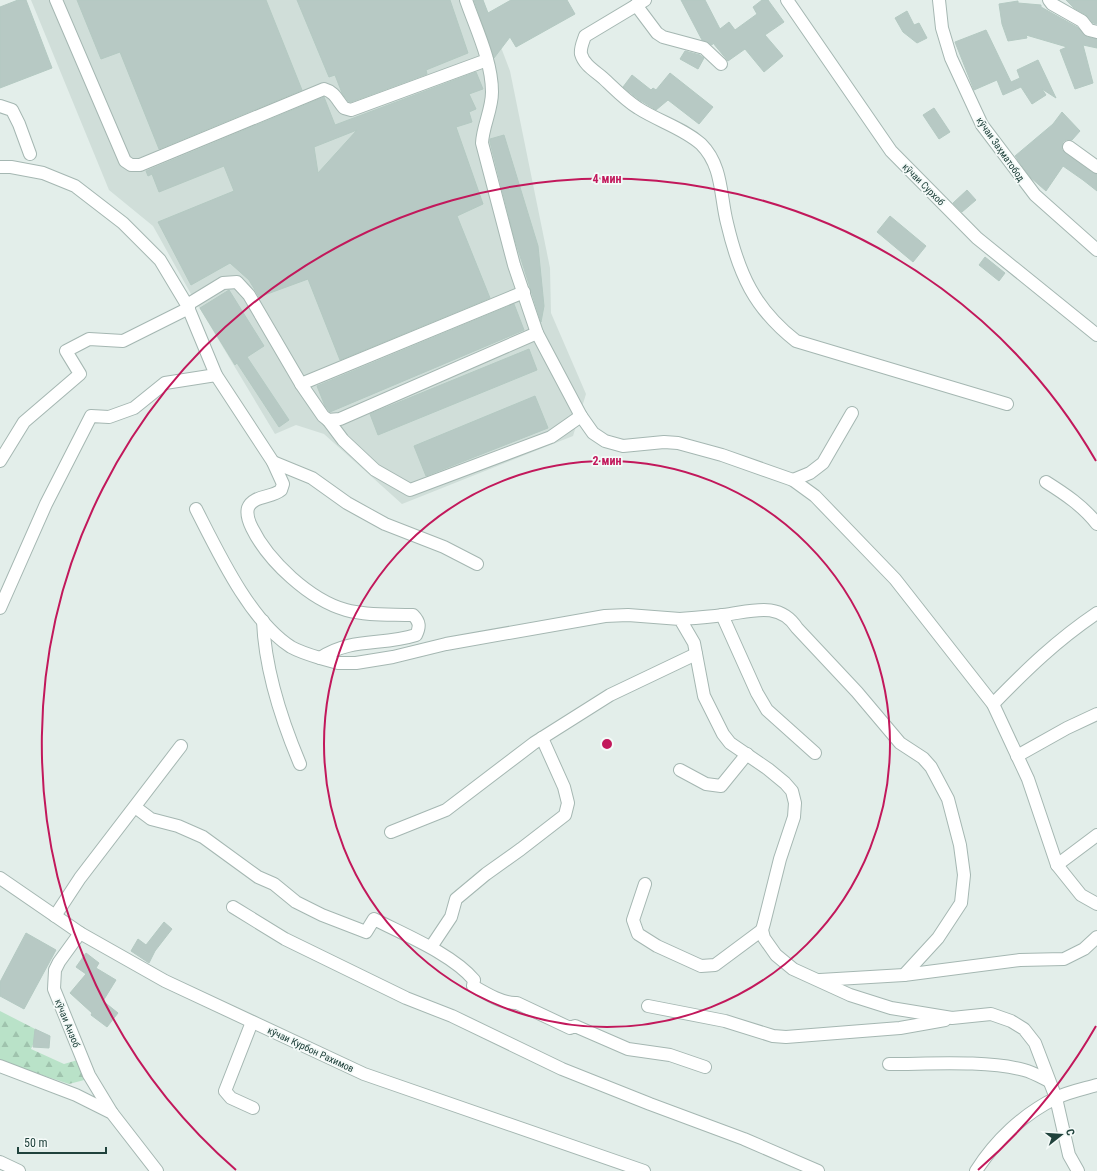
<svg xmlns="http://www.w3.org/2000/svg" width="1097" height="1171" font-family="'Roboto Condensed',sans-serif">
<defs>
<pattern id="forest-firs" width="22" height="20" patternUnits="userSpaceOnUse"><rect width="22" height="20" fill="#b9e2c8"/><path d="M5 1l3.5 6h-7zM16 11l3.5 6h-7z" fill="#9fc3ad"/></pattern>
</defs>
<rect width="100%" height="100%" fill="#e3eeea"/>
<path fill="#d0ded9" d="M 31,0 L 483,0 L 510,71 L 550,268 L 551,313 L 586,394 L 573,436 L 402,504 L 324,434 L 296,425 L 275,434 L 191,294 L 153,226 L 109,190 Z"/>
<path fill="url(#forest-firs)" d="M 0,1011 L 39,1031 L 31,1049 L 64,1064 L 81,1059 L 88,1079 L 69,1084 L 0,1061 Z"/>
<g fill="#b7c9c4" stroke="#b4c9c2" fill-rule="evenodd">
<path d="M 18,0 L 26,0 L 52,68 L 0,88 L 0,7 Z"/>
<path d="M 77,0 L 266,0 L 302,90 L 159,149 L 120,52 L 101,59 Z"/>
<path d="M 297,0 L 450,0 L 468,53 L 426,70 L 427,74 L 351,102 L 348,101 L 342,93 L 335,75 L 329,77 Z"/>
<path d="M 474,0 L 483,0 L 488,13 L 511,0 L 567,0 L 575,14 L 516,47 L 510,37 L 494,58 Z"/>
<path d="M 681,0 L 705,0 L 720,29 L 729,22 L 735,30 L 757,14 L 753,7 L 762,0 L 768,0 L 784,22 L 765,35 L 783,56 L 764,72 L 745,49 L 728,61 L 713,43 L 712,45 L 702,40 Z"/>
<path d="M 1066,0 L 1097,0 L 1097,24 L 1093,23 L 1086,15 L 1074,8 Z"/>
<path d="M 1018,1 L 1018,3 L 1041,5 L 1041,7 L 1077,27 L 1087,37 L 1097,39 L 1097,48 L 1083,45 L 1093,83 L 1075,89 L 1060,50 L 1067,47 L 1026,35 L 1027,38 L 1008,41 L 1002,24 L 999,4 Z"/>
<path d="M 907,11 L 914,25 L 919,23 L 927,38 L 917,43 L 903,32 L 895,18 Z"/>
<path d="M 986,30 L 1011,82 L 1020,78 L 1017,70 L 1038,60 L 1056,98 L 1042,89 L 1046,95 L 1032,104 L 1021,87 L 1003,95 L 997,80 L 974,90 L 955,42 Z"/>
<path d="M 685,51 L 700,55 L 704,58 L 698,69 L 680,59 Z"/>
<path d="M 476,72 L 483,89 L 469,94 L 476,109 L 469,112 L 472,122 L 456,127 L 483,204 L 457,216 L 490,298 L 340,360 L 308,279 L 259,297 L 249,280 L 230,263 L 191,285 L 158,222 L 234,191 L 224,166 L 159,192 L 152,174 L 148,176 L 146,171 L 324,97 L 335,125 ZM 357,130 L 318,173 L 314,147 Z"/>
<path d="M 670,73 L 713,107 L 699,124 L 668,100 L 656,110 L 638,99 L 623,87 L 632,75 L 651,90 L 653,88 L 656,90 Z"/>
<path d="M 934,108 L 950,132 L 939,139 L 923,115 Z"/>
<path d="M 1062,112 L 1080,131 L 1072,140 L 1066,140 L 1063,142 L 1062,150 L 1093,173 L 1097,174 L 1097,191 L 1083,180 L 1063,166 L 1046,191 L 1030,177 L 1015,156 L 1053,124 Z"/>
<path d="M 504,135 L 538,246 L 544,306 L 541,322 L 514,237 L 490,142 L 490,139 Z"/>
<path d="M 967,190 L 976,200 L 962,212 L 953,203 Z"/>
<path d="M 890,216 L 926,246 L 913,262 L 877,232 Z"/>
<path d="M 985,257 L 1005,273 L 999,281 L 979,265 Z"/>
<path d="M 229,290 L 264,346 L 247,357 L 289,420 L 279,427 L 237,363 L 235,365 L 200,308 Z"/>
<path d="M 514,304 L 524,330 L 330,412 L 325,406 L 317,386 Z"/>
<path d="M 529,349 L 537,370 L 378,435 L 370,414 Z"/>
<path d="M 535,396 L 548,428 L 426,476 L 414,446 Z"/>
<path d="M 164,922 L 172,929 L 155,951 L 149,963 L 131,951 L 138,939 L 146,945 Z"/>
<path d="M 26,933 L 56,950 L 24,1009 L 0,996 L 0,982 Z"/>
<path d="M 86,953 L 99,963 L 96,968 L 116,980 L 103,1001 L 118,1013 L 107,1027 L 91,1015 L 92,1013 L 70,993 L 86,974 L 76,967 Z"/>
<path d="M 35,1029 L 50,1036 L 49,1048 L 33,1047 Z"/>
</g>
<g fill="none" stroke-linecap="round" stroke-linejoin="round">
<defs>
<g id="minor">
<path d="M 56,0 L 125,161 L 131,165 L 140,165 L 324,89 C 335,92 337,100 344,108 L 351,110 L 487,60"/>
<path d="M 466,0 C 476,29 492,61 492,92 C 492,110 483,125 482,143 L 514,265 L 537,333 L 581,416 L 593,433 L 605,441 L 623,446 L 664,442 L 678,443 L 722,455 L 793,480 L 815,496 L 895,579 L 993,704 L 1028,779 L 1057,865 L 1081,895 L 1097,904"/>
<path d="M 645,0 L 585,36 C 583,42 580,48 581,54 C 584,65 595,71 603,78 C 614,88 625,100 638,108 C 658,121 683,128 701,144 C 723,166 720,196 727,223 C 739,274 754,308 796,341 L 1007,404"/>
<path d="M 787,0 L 891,151 L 977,238 L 1097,335"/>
<path d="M 939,0 L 942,28 L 951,58 L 982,125 L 1035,195 L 1097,250"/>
<path d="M 1049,0 L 1052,4 L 1082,21 L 1089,30 L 1097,32"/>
<path d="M 636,5 L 657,33 L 663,37 L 704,48 L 721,64"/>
<path d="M 0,106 L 12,110 L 19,124 L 30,154"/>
<path d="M 1069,147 L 1097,167"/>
<path d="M 0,167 L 11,167 L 43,173 L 75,186 L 123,223 L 160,260 L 187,305 L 216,375 L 273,462 L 283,484 L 281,490 C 272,498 253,495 248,508 C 246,515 249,522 252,528 C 268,561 310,600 346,610 C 368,616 391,614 413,615 C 420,622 420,627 416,635 C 381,646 352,637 320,658 L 338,663 L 356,663 L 393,657 L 446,644 L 605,616 L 628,615 L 680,619 L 694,643 L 704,696 L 723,734 L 730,743 L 768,769 L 785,783 L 792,791 L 795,803 L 794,817 L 780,859 L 764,923 L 762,930 L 764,938 L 776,955 L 793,969 L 850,995 L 891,1008 L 952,1018 L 991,1014 L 1011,1021 L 1024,1029 L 1035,1043 L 1056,1098 L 1069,1155 L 1078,1171"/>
<path d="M 187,305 L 223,283 L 237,282 L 249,295 L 301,384 L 323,416 L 328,420 L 340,419 L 537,333"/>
<path d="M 301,384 L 524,292"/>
<path d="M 328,420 L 343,440 L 375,470 L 410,490 L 551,437 L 581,416"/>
<path d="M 0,461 L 24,422 L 80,374 L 66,351 L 89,339 L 123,341 L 189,308"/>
<path d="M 273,462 L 312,478 L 347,503 L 385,524 L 444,547 L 477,564"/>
<path d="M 793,480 L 810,473 L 823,463 L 852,413"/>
<path d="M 1046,482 C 1065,494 1083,506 1097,524"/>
<path d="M 196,509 C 218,552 250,621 291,647 C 300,652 310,655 320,658"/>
<path d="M 0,608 L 46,504 L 91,416 L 109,417 L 134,408 L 165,383 L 216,375"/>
<path d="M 722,615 L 757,693 L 767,710 L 815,753"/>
<path d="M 680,619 C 694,618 709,617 723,615 C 750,612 779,600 797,628 L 857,692 L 900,743 L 923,758 L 931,767 L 948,799 L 960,845 L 964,875 L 961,903 L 938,938 L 904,975"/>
<path d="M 263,621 C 265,670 281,719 300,764"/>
<path d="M 993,704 C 1027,669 1057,640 1097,613"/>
<path d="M 1017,756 L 1067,728 L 1097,714"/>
<path d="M 680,770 L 706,784 L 721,786 L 747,754"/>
<path d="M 135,807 L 151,819 L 178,826 L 203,837 L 258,877 L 274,884 L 296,902 L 322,915 L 366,932 L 374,919 C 405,935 452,954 474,980 L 473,986 C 485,993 503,1004 517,1003 L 570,1028 L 575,1026 L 628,1049 L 670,1055 L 705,1067"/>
<path d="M 391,832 L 446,810 L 534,743 L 610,695 L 696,654"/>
<path d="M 1057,865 L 1097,835"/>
<path d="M 0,878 L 80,933 L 165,981 L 364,1074 L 644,1171"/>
<path d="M 645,884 L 633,920 L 638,934 L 657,946 L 701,966 L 715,965 L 762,930"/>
<path d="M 233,907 L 285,939 L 406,998 L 452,1016 L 562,1069 L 650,1104 L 744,1139 L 818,1171"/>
<path d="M 55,916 L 80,878 L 181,746"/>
<path d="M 80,933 L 59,962 L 55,970 L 54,989 L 89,1075 L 112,1113"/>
<path d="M 431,947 L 451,917 L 456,899 L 486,874 L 521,849 L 565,815 L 568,803 L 564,787 L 542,738"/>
<path d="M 820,980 L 904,975 L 1020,960 L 1064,959 L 1084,949 L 1097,937"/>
<path d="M 648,1006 L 725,1021 L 773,1036 L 786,1037 L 900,1028 L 945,1020"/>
<path d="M 252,1022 L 225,1091 L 231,1098 L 253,1108"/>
<path d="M 889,1064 C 929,1064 986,1060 1024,1070 C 1032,1072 1041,1077 1049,1081"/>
<path d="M 0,1066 L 76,1095 L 112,1113 L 157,1171"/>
<path d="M 0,1162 L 19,1171"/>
<path d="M 976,1171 C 995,1141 1023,1114 1056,1098 C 1068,1092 1083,1089 1097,1085"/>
</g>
</defs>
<use href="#minor" stroke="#a5b7b2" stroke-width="14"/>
<use href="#minor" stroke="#fff" stroke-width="12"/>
</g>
<g fill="none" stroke="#c2185b" stroke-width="2">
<circle cx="607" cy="744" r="283"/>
<path d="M1096 1026A565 565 0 0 1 978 1170M236 1170A565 565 0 1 1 1096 461"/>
</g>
<g text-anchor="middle" stroke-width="3.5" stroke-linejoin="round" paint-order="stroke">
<g font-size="10" fill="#20423c" stroke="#f4faf8">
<text transform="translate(1001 149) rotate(55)" y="4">кӯчаи Заҳматобод</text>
<text transform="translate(924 184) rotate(45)" y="4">кӯчаи Сурхоб</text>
<text transform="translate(68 1023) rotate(68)" y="4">кӯчаи Анзоб</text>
<text transform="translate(311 1049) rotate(25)" y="4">кӯчаи Курбон Рахимов</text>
</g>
</g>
<circle cx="607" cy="744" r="6" fill="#c2185b" stroke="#f4faf8" stroke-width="2"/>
<g font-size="12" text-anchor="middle" font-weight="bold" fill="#c2185b" stroke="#f4faf8" stroke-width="3.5" stroke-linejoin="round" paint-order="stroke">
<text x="607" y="183">4 мин</text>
<text x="607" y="465">2 мин</text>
</g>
<g transform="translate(1061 1135) rotate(73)" stroke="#f4faf8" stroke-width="3" paint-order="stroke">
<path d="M0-3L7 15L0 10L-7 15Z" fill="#20423c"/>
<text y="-6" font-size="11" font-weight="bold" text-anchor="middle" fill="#20423c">С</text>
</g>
<path d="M18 1147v6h88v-6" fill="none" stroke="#20423c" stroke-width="2"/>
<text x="24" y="1147" font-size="12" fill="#20423c" stroke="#f4faf8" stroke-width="3" paint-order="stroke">50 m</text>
</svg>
